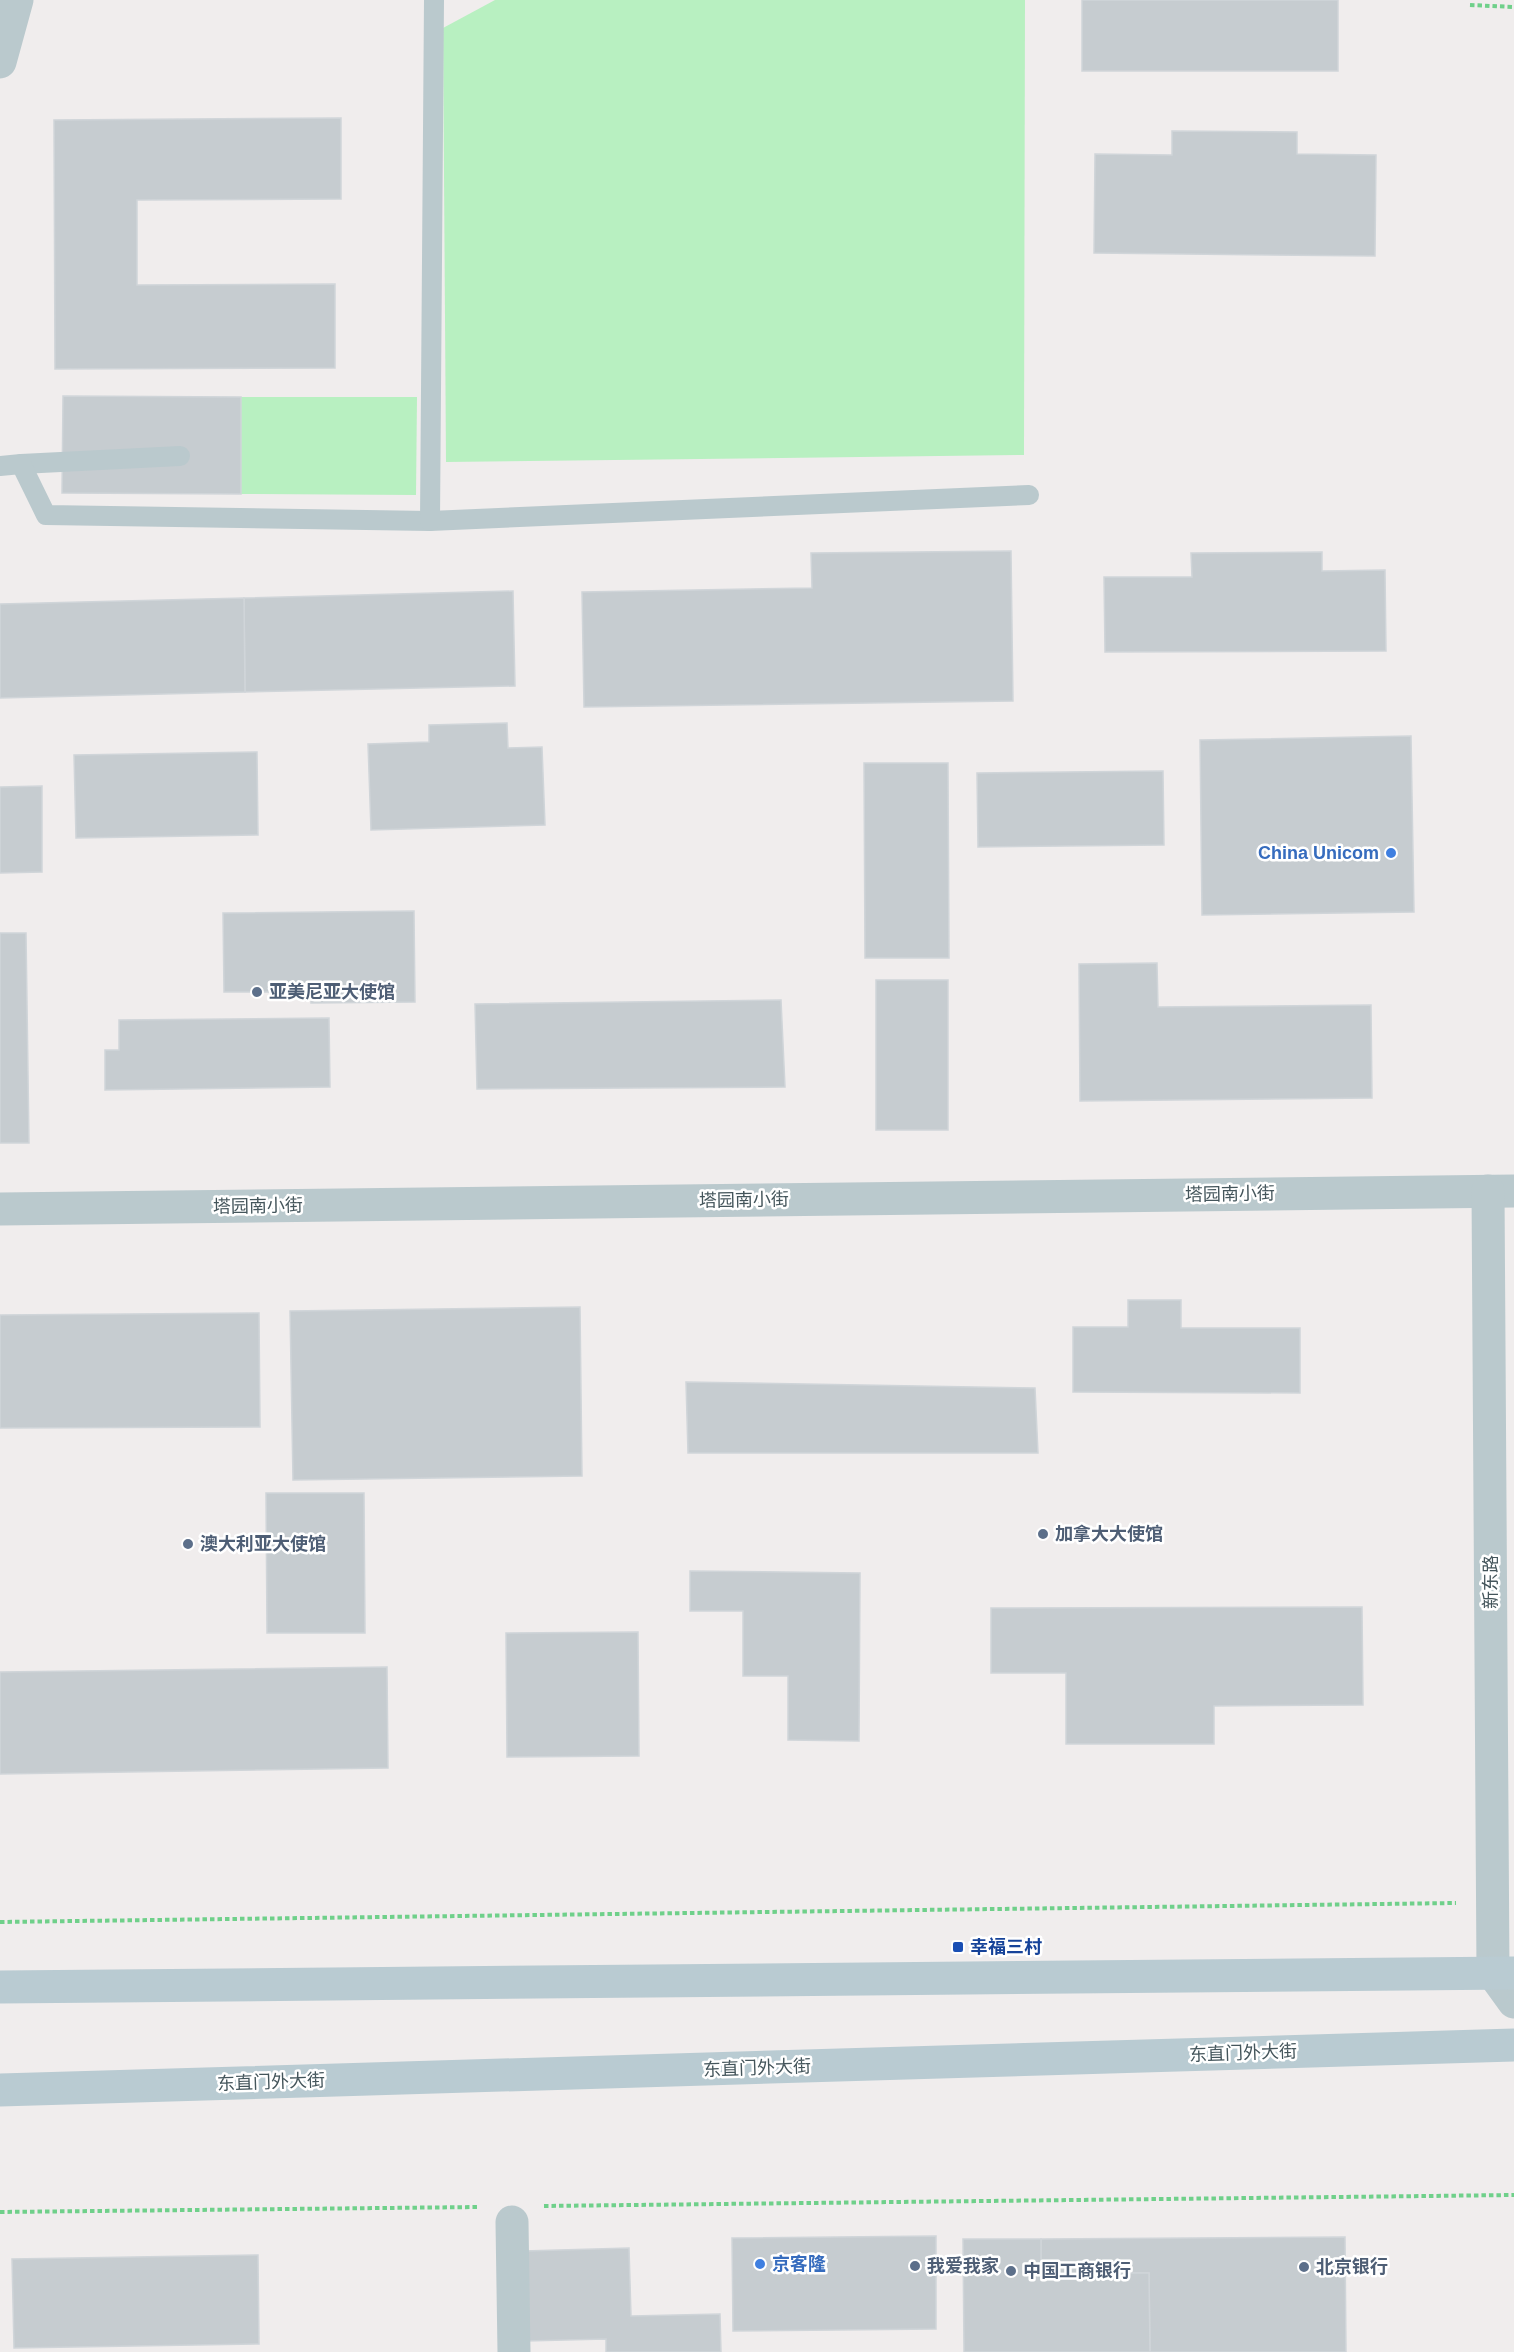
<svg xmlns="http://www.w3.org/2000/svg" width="1514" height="2352" font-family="Helvetica,'Noto Sans SC',sans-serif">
<rect width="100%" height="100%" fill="#f0eded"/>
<g fill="#b8f0c1">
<path d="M 495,0 L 1025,0 L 1024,455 L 446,462 L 443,28 Z"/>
<path d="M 241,397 L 417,397 L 416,495 L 241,494 Z"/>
</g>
<g fill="#c6ccd0" stroke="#d0d5d9" stroke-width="1.5">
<rect x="1082" y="0" width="256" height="71"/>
<path d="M 341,118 L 341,199 L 137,200 L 137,285 L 335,284 L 335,368 L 55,369 L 54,120 Z"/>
<path d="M 1172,131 L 1297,132 L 1297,154 L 1376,155 L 1375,256 L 1094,253 L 1095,154 L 1172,155 Z"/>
<path d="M 63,396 L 241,397 L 241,494 L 62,493 Z"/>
<path d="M 1011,551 L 1013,701 L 584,707 L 582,592 L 812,588 L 811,553 Z"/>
<path d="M 1322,552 L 1322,571 L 1385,570 L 1386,651 L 1105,652 L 1104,577 L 1192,577 L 1191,553 Z"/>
<path d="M 513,591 L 515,686 L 245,692 L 244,598 Z"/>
<path d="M 244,598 L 245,692 L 0,698 L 0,604 Z"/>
<path d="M 507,723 L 508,748 L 542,747 L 545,825 L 371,830 L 368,744 L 429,742 L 429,725 Z"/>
<path d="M 1411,736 L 1414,912 L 1202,915 L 1200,740 Z"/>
<path d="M 257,752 L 258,835 L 76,838 L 74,755 Z"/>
<path d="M 864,763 L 948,763 L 949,958 L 865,958 Z"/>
<path d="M 1163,771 L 1164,845 L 978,847 L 977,773 Z"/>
<path d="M 42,786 L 42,872 L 0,873 L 0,787 Z"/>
<path d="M 414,911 L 415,1002 L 311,1003 L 311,992 L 224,992 L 223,913 Z"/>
<path d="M 0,933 L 26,933 L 29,1143 L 0,1143 Z"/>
<path d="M 1157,963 L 1158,1007 L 1371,1005 L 1372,1098 L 1080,1101 L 1079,964 Z"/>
<rect x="876" y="980" width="72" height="150"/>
<path d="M 781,1000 L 785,1087 L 477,1089 L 475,1004 Z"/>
<path d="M 329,1018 L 330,1087 L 105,1090 L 105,1050 L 119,1050 L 119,1020 Z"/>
<path d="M 1128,1300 L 1181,1300 L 1181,1328 L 1300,1328 L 1300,1393 L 1073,1392 L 1073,1327 L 1128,1327 Z"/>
<path d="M 580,1307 L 582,1476 L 293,1480 L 290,1311 Z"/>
<path d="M 259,1313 L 260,1427 L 0,1428 L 0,1315 Z"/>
<path d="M 686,1382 L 1035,1388 L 1038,1453 L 688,1453 Z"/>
<path d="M 266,1493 L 364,1493 L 365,1633 L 267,1633 Z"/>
<path d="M 690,1571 L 860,1573 L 859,1741 L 788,1740 L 788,1676 L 743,1676 L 743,1611 L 690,1611 Z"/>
<path d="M 1362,1607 L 1363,1705 L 1214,1706 L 1214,1744 L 1066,1744 L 1066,1673 L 991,1673 L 991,1608 Z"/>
<path d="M 638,1632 L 639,1756 L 507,1757 L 506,1633 Z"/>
<path d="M 387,1667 L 388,1768 L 0,1774 L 0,1672 Z"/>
<path d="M 936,2236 L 936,2329 L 733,2331 L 732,2238 Z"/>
<path d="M 1345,2237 L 1346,2352 L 1150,2352 L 1149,2273 L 1041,2273 L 1041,2239 Z"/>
<path d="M 963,2239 L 1041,2239 L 1041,2273 L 1149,2273 L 1150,2352 L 964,2352 Z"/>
<path d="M 629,2248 L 631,2316 L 720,2314 L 721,2352 L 606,2352 L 606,2339 L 526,2341 L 524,2251 Z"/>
<path d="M 258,2255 L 259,2344 L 14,2348 L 12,2259 Z"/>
</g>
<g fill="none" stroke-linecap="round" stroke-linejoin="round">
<g stroke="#6fd08a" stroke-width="4" stroke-dasharray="4.5 3" stroke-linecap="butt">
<path d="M 1470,5 L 1514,7"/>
<path d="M 0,1922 L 1456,1903"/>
<path d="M 544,2206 L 1514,2195"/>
<path d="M 0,2212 L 479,2207"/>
</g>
<g stroke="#bac9cd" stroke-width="20">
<path d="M 21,464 L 180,456"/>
<path d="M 0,466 L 21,464 L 46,515 L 430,521 L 1029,495"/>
<path d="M 430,521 L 434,0"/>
</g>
<g stroke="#bac9cd" stroke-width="33">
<path d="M 0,62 L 17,0"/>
<path d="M 0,1209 L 1514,1191"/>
<path d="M 512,2222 L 514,2352"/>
</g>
<path stroke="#bac9cd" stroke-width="33" d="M 1488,1191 L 1493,1973 L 1514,2002"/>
<g stroke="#b9cbd2" stroke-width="33">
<path d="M 0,1987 L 1514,1973"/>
<path d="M 0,2090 L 1514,2045"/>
</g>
</g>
<g fill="#3f7fe0" stroke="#fff" stroke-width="2">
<circle cx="1391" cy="853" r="6"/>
<circle cx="760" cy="2264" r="6"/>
</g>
<g fill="#5c6f8a" stroke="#fff" stroke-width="2">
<circle cx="257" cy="992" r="6"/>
<circle cx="1043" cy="1534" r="6"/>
<circle cx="188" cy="1544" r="6"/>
<circle cx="915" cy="2266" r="6"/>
<circle cx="1304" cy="2267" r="6"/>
<circle cx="1011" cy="2271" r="6"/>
</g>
<rect fill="#1a4fb4" stroke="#fff" stroke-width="2" x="952" y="1941" width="12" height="12" rx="3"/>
<g text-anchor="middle" stroke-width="5" stroke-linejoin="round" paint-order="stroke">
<g font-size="18" font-weight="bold" fill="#366cbe" stroke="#fff" text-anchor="end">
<text x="1379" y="859">China Unicom</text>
<text x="772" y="2270" text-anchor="start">京客隆</text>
</g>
<g font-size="18" font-weight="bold" fill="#4e5e75" stroke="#fff" text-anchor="start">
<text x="269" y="998">亚美尼亚大使馆</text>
<text x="1055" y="1540">加拿大大使馆</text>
<text x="200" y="1550">澳大利亚大使馆</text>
<text x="927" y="2272">我爱我家</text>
<text x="1316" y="2273">北京银行</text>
<text x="1023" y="2277">中国工商银行</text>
</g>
<g font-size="18" fill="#44555b" stroke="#fff">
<text transform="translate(1230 1194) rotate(-1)" y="6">塔园南小街</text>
<text transform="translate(744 1200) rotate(-1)" y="6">塔园南小街</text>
<text transform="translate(258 1206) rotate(-1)" y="6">塔园南小街</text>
<text transform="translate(1491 1582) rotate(-90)" y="6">新东路</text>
<text transform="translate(1243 2053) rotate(-2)" y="6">东直门外大街</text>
<text transform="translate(757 2068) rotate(-2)" y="6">东直门外大街</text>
<text transform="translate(271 2082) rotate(-2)" y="6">东直门外大街</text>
</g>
<g font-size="18" font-weight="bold" fill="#164399" stroke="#fff" text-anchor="start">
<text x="970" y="1953">幸福三村</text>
</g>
</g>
</svg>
